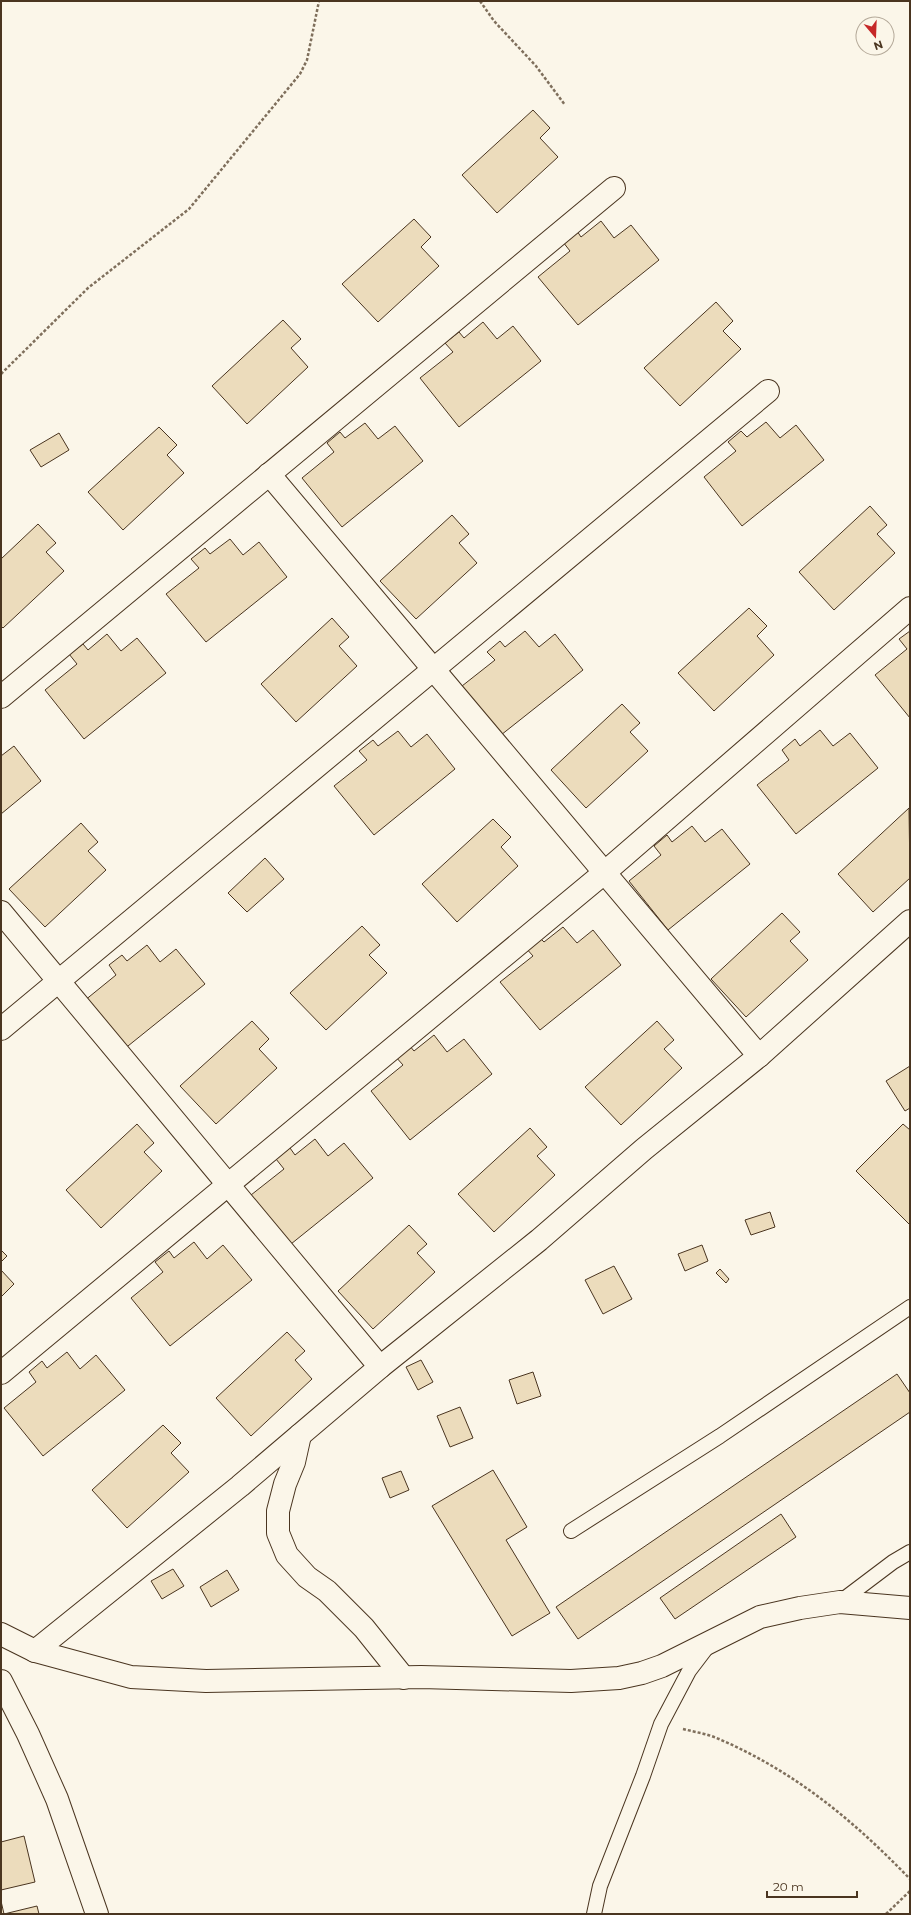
<svg xmlns="http://www.w3.org/2000/svg" width="911" height="1915" font-family="Montserrat,sans-serif">
<rect width="100%" height="100%" fill="#fbf6e9"/>
<g fill="#ecdcbc" stroke="#4a3520">
<path d="M 533,110 L 550,128 L 540,138 L 558,157 L 497,213 L 462,175 Z"/>
<path d="M 414,219 L 431,237 L 421,247 L 439,266 L 378,322 L 342,284 Z"/>
<path d="M 601,221 L 614,238 L 631,225 L 659,260 L 578,325 L 538,277 L 570,251 L 563,242 L 577,231 L 581,237 Z"/>
<path d="M 716,302 L 733,321 L 723,331 L 741,349 L 680,406 L 644,368 Z"/>
<path d="M 283,320 L 301,339 L 291,348 L 308,367 L 247,424 L 212,386 Z"/>
<path d="M 483,322 L 497,339 L 513,326 L 541,361 L 459,427 L 420,378 L 453,352 L 445,343 L 459,332 L 464,338 Z"/>
<path d="M 766,422 L 780,438 L 796,425 L 824,460 L 742,526 L 704,477 L 736,451 L 728,442 L 741,431 L 747,437 Z"/>
<path d="M 365,423 L 378,439 L 395,426 L 423,461 L 342,527 L 302,478 L 334,452 L 327,443 L 340,432 L 345,438 Z"/>
<path d="M 159,427 L 177,445 L 167,455 L 184,473 L 123,530 L 88,492 Z"/>
<path d="M 59,433 L 69,450 L 41,467 L 30,450 Z"/>
<path d="M 870,506 L 887,525 L 877,534 L 895,553 L 834,610 L 799,572 Z"/>
<path d="M 452,515 L 469,534 L 459,543 L 477,563 L 416,619 L 380,581 Z"/>
<path d="M 38,524 L 56,543 L 46,552 L 64,571 L 3,628 L 1,626 L 1,559 Z"/>
<path d="M 230,539 L 243,555 L 259,542 L 287,577 L 206,642 L 166,594 L 199,568 L 191,559 L 205,548 L 210,554 Z"/>
<path d="M 749,608 L 767,626 L 757,636 L 774,655 L 714,711 L 678,673 Z"/>
<path d="M 332,618 L 349,637 L 339,646 L 357,666 L 296,722 L 261,684 Z"/>
<path d="M 525,631 L 539,647 L 555,634 L 583,670 L 501,735 L 462,686 L 495,660 L 487,652 L 500,641 L 505,647 Z"/>
<path d="M 910,631 L 910,718 L 875,675 L 907,649 L 899,639 Z"/>
<path d="M 107,634 L 121,651 L 137,638 L 166,673 L 84,739 L 45,690 L 77,664 L 69,654 L 83,644 L 88,650 Z"/>
<path d="M 622,704 L 640,723 L 630,732 L 648,751 L 586,808 L 551,770 Z"/>
<path d="M 820,730 L 833,746 L 850,733 L 878,768 L 796,834 L 757,785 L 789,760 L 782,750 L 795,739 L 800,746 Z"/>
<path d="M 398,731 L 411,747 L 427,734 L 455,769 L 374,835 L 334,786 L 367,760 L 359,751 L 373,740 L 378,746 Z"/>
<path d="M 14,746 L 41,781 L 1,814 L 1,756 Z"/>
<path d="M 909,808 L 910,878 L 873,912 L 838,874 Z"/>
<path d="M 493,819 L 511,837 L 501,847 L 518,866 L 457,922 L 422,884 Z"/>
<path d="M 81,823 L 98,842 L 88,851 L 106,870 L 45,927 L 9,889 Z"/>
<path d="M 692,826 L 705,842 L 722,829 L 750,864 L 668,930 L 629,881 L 661,855 L 654,846 L 667,835 L 672,842 Z"/>
<path d="M 265,858 L 284,879 L 247,912 L 228,893 Z"/>
<path d="M 782,913 L 800,932 L 790,941 L 808,960 L 746,1017 L 711,979 Z"/>
<path d="M 362,926 L 380,945 L 369,955 L 387,973 L 326,1030 L 290,993 Z"/>
<path d="M 563,927 L 577,943 L 593,930 L 621,965 L 540,1030 L 500,982 L 533,956 L 525,947 L 538,936 L 544,942 Z"/>
<path d="M 147,945 L 160,962 L 176,949 L 205,984 L 123,1050 L 84,1001 L 116,975 L 109,965 L 122,955 L 127,961 Z"/>
<path d="M 252,1021 L 269,1039 L 259,1049 L 277,1068 L 216,1124 L 180,1086 Z"/>
<path d="M 657,1021 L 674,1040 L 664,1049 L 682,1068 L 621,1125 L 585,1087 Z"/>
<path d="M 434,1035 L 447,1052 L 464,1039 L 492,1074 L 410,1140 L 371,1091 L 403,1065 L 395,1056 L 409,1045 L 414,1051 Z"/>
<path d="M 910,1066 L 910,1108 L 905,1111 L 886,1081 Z"/>
<path d="M 137,1124 L 154,1143 L 144,1152 L 162,1171 L 101,1228 L 66,1190 Z"/>
<path d="M 903,1124 L 910,1130 L 910,1225 L 856,1171 Z"/>
<path d="M 530,1128 L 547,1147 L 537,1156 L 555,1175 L 494,1232 L 458,1194 Z"/>
<path d="M 315,1139 L 328,1156 L 344,1143 L 373,1178 L 291,1244 L 251,1195 L 284,1169 L 276,1159 L 290,1148 L 295,1155 Z"/>
<path d="M 770,1212 L 775,1227 L 751,1235 L 745,1220 Z"/>
<path d="M 409,1225 L 427,1244 L 417,1253 L 435,1272 L 373,1329 L 338,1291 Z"/>
<path d="M 194,1242 L 207,1259 L 223,1245 L 252,1280 L 170,1346 L 131,1298 L 163,1272 L 155,1262 L 169,1251 L 174,1258 Z"/>
<path d="M 702,1245 L 708,1261 L 685,1271 L 678,1254 Z"/>
<path d="M 1,1250 L 7,1256 L 1,1262 Z"/>
<path d="M 614,1266 L 632,1299 L 603,1314 L 585,1280 Z"/>
<path d="M 720,1269 L 729,1279 L 726,1283 L 716,1273 Z"/>
<path d="M 1,1270 L 14,1284 L 1,1297 Z"/>
<path d="M 287,1332 L 305,1351 L 295,1360 L 312,1379 L 251,1436 L 216,1398 Z"/>
<path d="M 67,1352 L 80,1369 L 96,1355 L 125,1390 L 43,1456 L 4,1408 L 36,1382 L 29,1372 L 42,1361 L 47,1368 Z"/>
<path d="M 421,1360 L 433,1382 L 418,1390 L 406,1367 Z"/>
<path d="M 533,1372 L 541,1396 L 517,1404 L 509,1380 Z"/>
<path d="M 897,1374 L 910,1393 L 910,1412 L 578,1639 L 556,1607 Z"/>
<path d="M 460,1407 L 473,1438 L 450,1447 L 437,1416 Z"/>
<path d="M 163,1425 L 181,1443 L 171,1453 L 189,1472 L 127,1528 L 92,1490 Z"/>
<path d="M 493,1470 L 527,1527 L 506,1540 L 550,1613 L 512,1636 L 432,1506 Z"/>
<path d="M 401,1471 L 409,1490 L 390,1498 L 382,1478 Z"/>
<path d="M 781,1514 L 796,1537 L 675,1619 L 660,1598 Z"/>
<path d="M 173,1569 L 184,1586 L 162,1599 L 151,1581 Z"/>
<path d="M 227,1570 L 239,1590 L 211,1607 L 200,1587 Z"/>
<path d="M 24,1836 L 35,1882 L 1,1890 L 1,1842 Z"/>
<path d="M 1,1901 L 4,1914 L 37,1906 L 39,1914 L 1,1914 Z"/>
</g>
<g fill="none" stroke-linecap="round" stroke-linejoin="round">
<defs>
<g id="service">
<path d="M 571,1531 L 720,1436 L 910,1307"/>
<path d="M 840,1602 L 893,1562 L 910,1552"/>
<path d="M 594,1914 L 600,1886 L 643,1776 L 661,1724 L 689,1671 L 708,1646"/>
</g>
<g id="minor">
<path d="M 269,474 L 759,1056"/>
<path d="M 1,697 L 614,188"/>
<path d="M 1,912 L 380,1367"/>
<path d="M 1,1029 L 768,391"/>
<path d="M 1,1373 L 604,873 L 910,608"/>
<path d="M 300,1435 L 294,1462 L 285,1484 L 278,1511 L 278,1533 L 287,1555 L 307,1577 L 327,1591 L 364,1628 L 404,1678"/>
<path d="M 1,1634 L 35,1651 L 131,1677 L 206,1681 L 421,1677 L 571,1681 L 619,1678 L 642,1673 L 662,1666 L 760,1617 L 800,1608 L 840,1602 L 910,1608"/>
<path d="M 35,1651 L 240,1486 L 380,1367 L 539,1240 L 644,1149 L 759,1056 L 910,921"/>
<path d="M 1,1681 L 28,1734 L 57,1799 L 97,1914"/>
</g>
</defs>
<use href="#service" stroke="#4a3520" stroke-width="16"/>
<use href="#minor" stroke="#4a3520" stroke-width="24"/>
<g stroke="#7f6f5c" stroke-width="2.5" stroke-dasharray="3 2" stroke-linecap="butt">
<path d="M 480,1 L 494,21 L 536,66 L 565,105"/>
<path d="M 1,374 L 88,288 L 189,209 L 300,74 L 307,60 L 319,1"/>
<path d="M 683,1729 C 695,1732 708,1734 719,1739 C 795,1772 852,1819 910,1879"/>
<path d="M 886,1914 L 910,1891"/>
</g>
<use href="#service" stroke="#fbf6e9" stroke-width="14"/>
<use href="#minor" stroke="#fbf6e9" stroke-width="22"/>
</g>
<rect width="911" height="1915" fill="none" stroke="#4a3520" stroke-width="4"/>
<g transform="translate(875 36) rotate(161)"><circle r="19" fill="#fbf6e9" stroke="#b4a999"/>
<path d="M0-3L7 15L0 10L-7 15Z" fill="#c62828"/>
<text y="-6" font-size="11" font-weight="bold" text-anchor="middle" fill="#4a3520">N</text>
</g>
<path d="M767 1891v6h90v-6" fill="none" stroke="#4a3520" stroke-width="2"/>
<text x="773" y="1891" font-size="12" fill="#4a3520" stroke="#fbf6e9" stroke-width="3" paint-order="stroke">20 m</text>
</svg>
